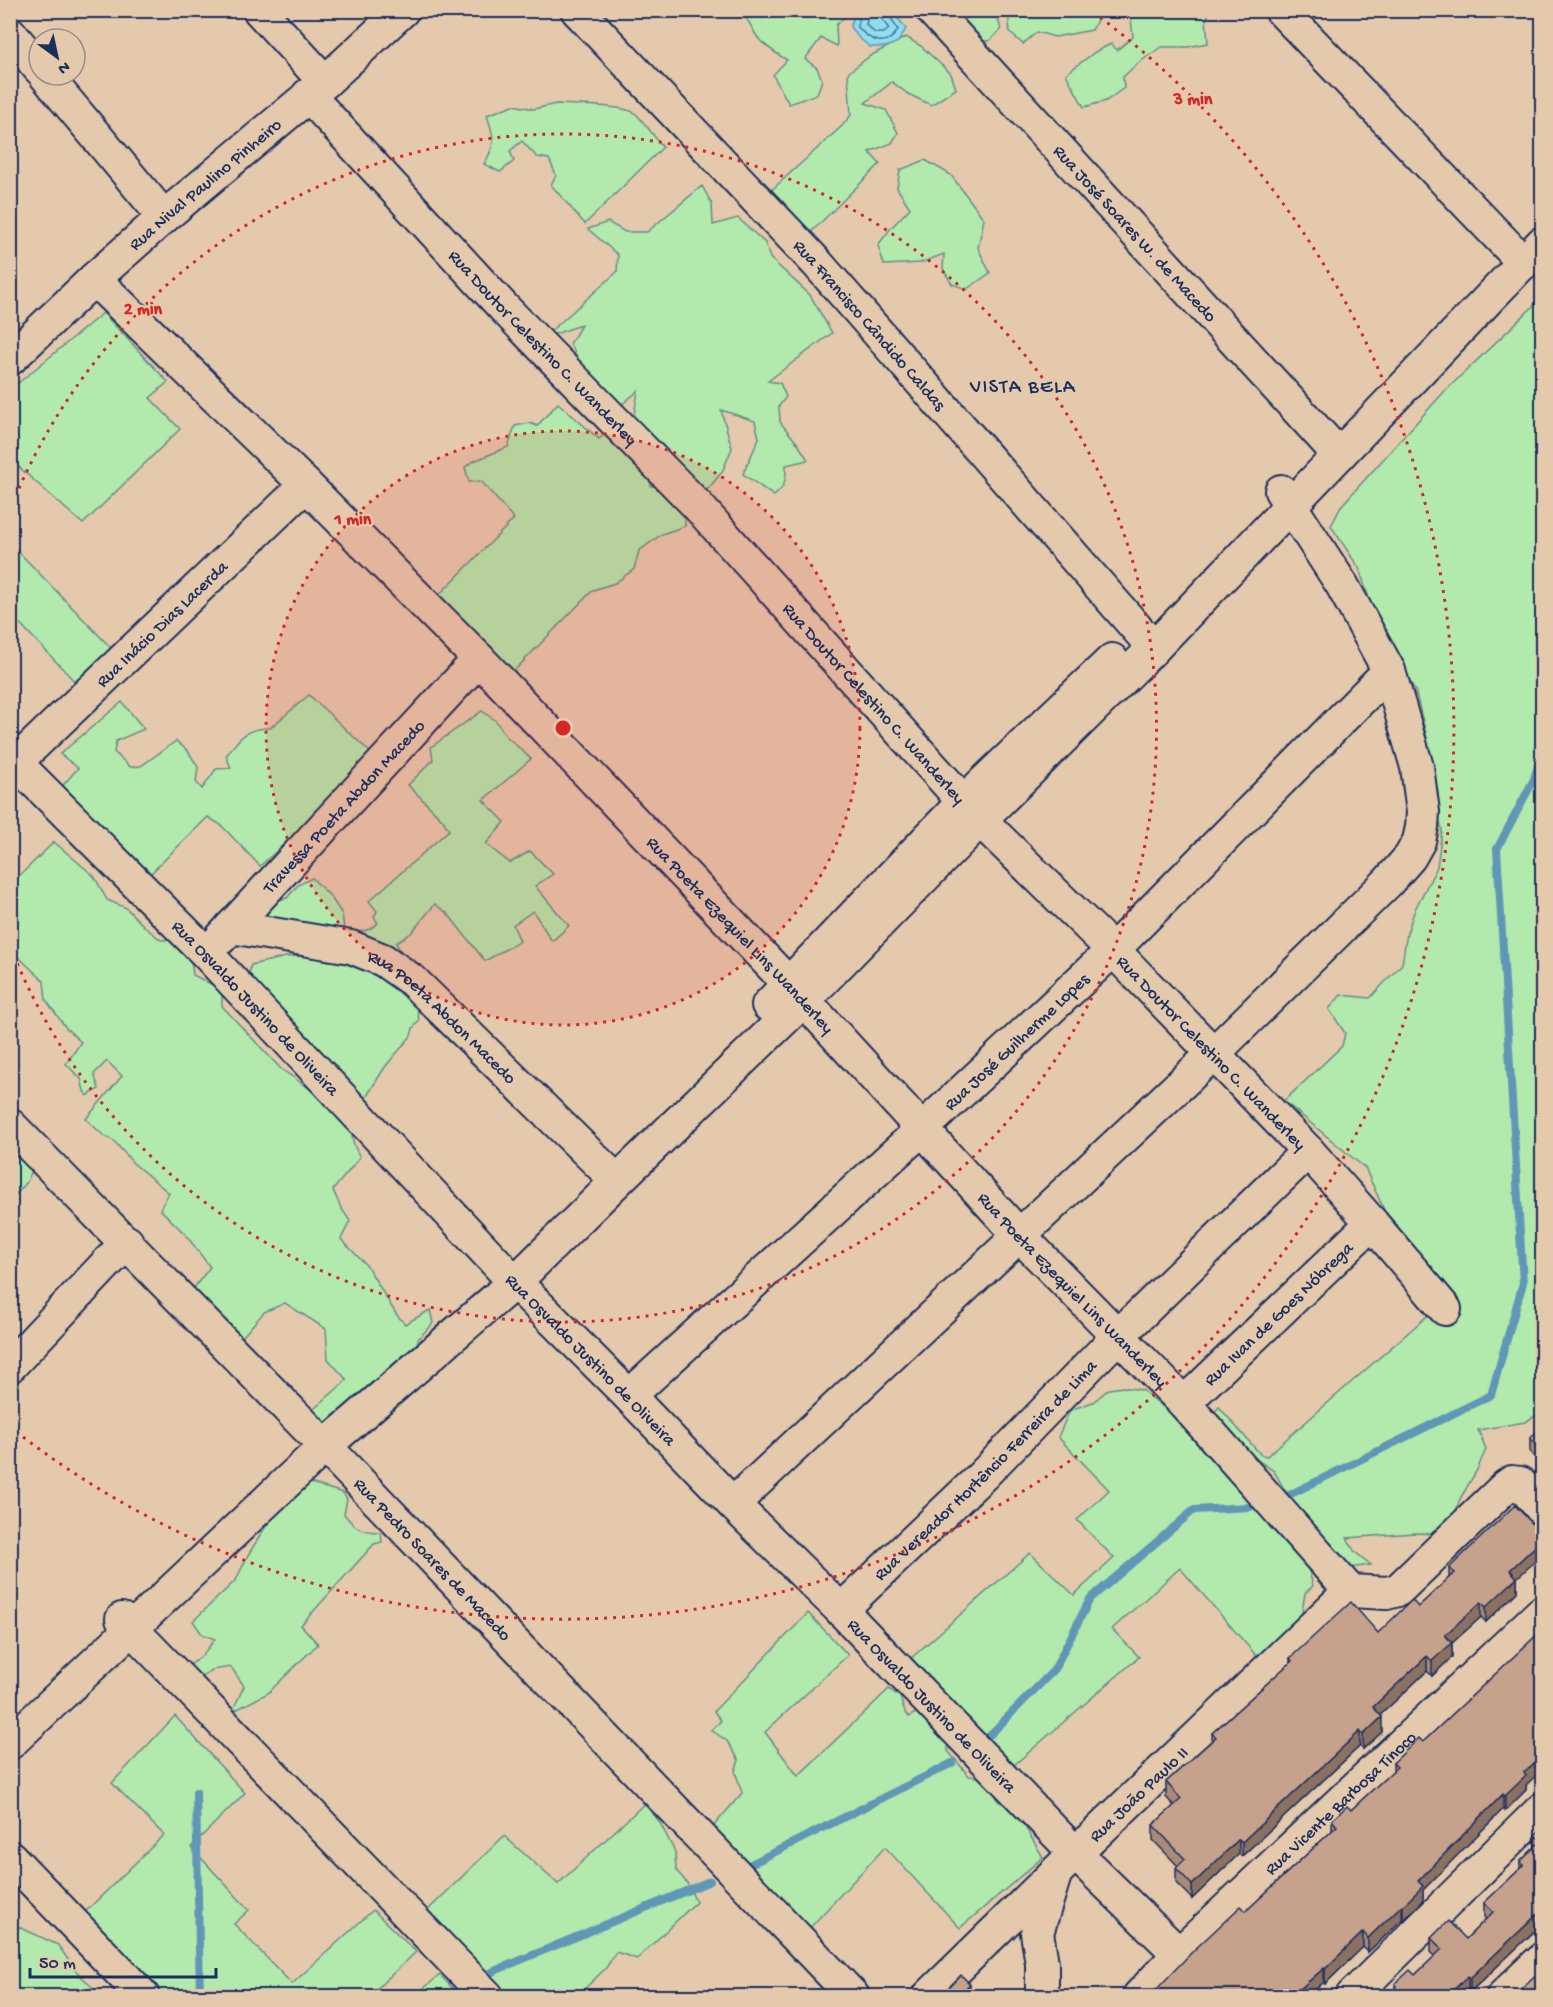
<svg xmlns="http://www.w3.org/2000/svg" width="1553" height="2007" font-family="'Gochi Hand',sans-serif">
<rect width="100%" height="100%" fill="#e5c9ac"/>
<filter id="ink" filterUnits="userSpaceOnUse"><feTurbulence type="fractalNoise" baseFrequency=".0167" numOctaves="2"/><feDisplacementMap in="SourceGraphic" scale="12" xChannelSelector="R" yChannelSelector="G"/><feConvolveMatrix kernelMatrix="1 2 1 2 8 2 1 2 1" color-interpolation-filters="sRGB"/></filter>
<g filter="url(#ink)">
<g fill="#b2e9ac" stroke="#668c85" stroke-width="1.5">
<path d="M 738,11 L 850,11 L 850,12 L 836,25 L 837,46 L 821,38 L 805,59 L 817,68 L 822,80 L 817,94 L 789,104 L 773,75 L 787,60 C 777,54 762,45 756,35 C 748,22 751,22 738,11 Z"/>
<path d="M 946,11 L 996,11 L 1001,30 L 989,41 L 969,39 Z"/>
<path d="M 1008,11 L 1096,11 L 1098,18 L 1092,30 L 1055,37 L 1037,32 L 1023,44 L 1010,33 Z"/>
<path d="M 1128,11 L 1212,11 L 1206,18 L 1208,43 L 1188,47 L 1161,47 L 1137,64 L 1123,77 L 1124,88 L 1106,101 L 1084,107 L 1066,74 L 1095,52 L 1111,44 L 1117,50 L 1133,37 L 1131,19 Z"/>
<path d="M 906,37 L 921,46 L 951,74 L 956,89 L 931,105 L 908,94 L 892,82 L 865,103 L 886,110 L 898,133 L 892,143 L 869,152 L 880,164 L 806,237 L 764,197 L 842,126 L 851,115 L 848,73 L 870,56 Z"/>
<path d="M 556,104 C 572,105 626,105 636,114 C 646,124 654,137 663,147 L 585,224 L 551,185 L 556,175 L 549,159 L 537,157 L 522,141 L 510,151 L 514,161 L 500,172 L 484,164 C 497,143 494,137 487,115 L 513,105 L 534,109 Z"/>
<path d="M 925,160 L 951,175 L 984,219 L 978,248 L 990,273 L 967,289 L 952,284 L 943,269 L 944,254 L 920,263 L 884,265 L 878,245 L 891,228 L 910,208 L 897,188 L 900,170 Z"/>
<path d="M 702,186 L 712,204 L 713,225 L 738,218 L 765,243 L 770,258 L 810,295 L 832,333 L 768,381 L 780,383 L 786,397 L 779,406 L 780,422 L 798,444 L 808,460 L 786,465 C 786,480 786,486 774,496 L 743,474 L 759,438 L 755,421 L 721,410 L 732,448 L 722,472 L 708,489 L 696,489 L 633,421 L 638,391 L 621,405 L 591,382 L 570,344 L 581,325 L 543,338 L 617,272 L 618,255 L 588,229 L 608,222 L 625,232 L 647,232 Z"/>
<path d="M 1542,298 L 1542,1412 L 1525,1422 L 1478,1430 L 1486,1449 L 1477,1470 L 1460,1499 L 1454,1516 L 1437,1534 L 1415,1533 L 1347,1538 L 1355,1552 L 1371,1565 L 1349,1568 L 1296,1510 L 1274,1471 L 1236,1446 L 1213,1414 L 1219,1407 L 1261,1455 L 1267,1456 L 1435,1309 L 1448,1293 L 1444,1281 L 1422,1257 L 1385,1212 L 1365,1168 L 1284,1101 L 1342,1046 L 1345,1033 L 1329,1009 L 1341,995 L 1370,998 L 1402,964 L 1407,933 L 1415,909 L 1437,867 L 1442,830 L 1433,793 L 1427,738 L 1415,690 L 1378,626 L 1359,568 L 1331,526 L 1342,505 L 1444,392 Z"/>
<path d="M 103,313 L 168,382 L 150,398 L 180,429 L 83,524 L 11,460 L 11,389 Z"/>
<path d="M 558,403 L 599,439 L 606,433 L 649,465 L 651,486 L 671,488 L 685,514 L 685,526 L 662,534 L 639,551 L 634,569 L 615,583 L 593,590 L 509,676 L 436,598 L 514,519 L 481,481 L 469,482 L 465,467 L 474,461 L 508,447 L 515,426 L 530,423 L 537,426 Z"/>
<path d="M 10,543 L 114,651 L 78,685 L 11,614 Z"/>
<path d="M 309,695 L 372,754 L 305,825 L 260,866 L 221,825 L 208,817 L 145,879 L 58,791 L 78,768 L 60,754 L 122,702 L 144,729 L 116,741 L 114,752 L 130,767 L 141,766 L 176,741 L 188,751 L 198,767 L 196,782 L 202,789 L 216,769 L 231,768 L 226,756 C 239,738 246,728 270,728 Z"/>
<path d="M 482,711 L 496,721 L 506,736 L 531,759 L 483,800 L 505,822 L 486,844 L 510,863 L 530,851 L 553,874 L 535,886 L 569,926 L 552,941 L 533,911 L 513,925 L 520,941 L 485,961 L 448,914 L 435,904 L 411,933 L 396,943 L 406,960 L 353,934 L 370,929 L 378,923 L 374,917 L 377,911 L 369,901 L 449,830 L 443,820 L 408,785 L 433,760 L 431,747 Z"/>
<path d="M 54,842 L 94,876 L 107,900 L 126,908 L 146,928 L 161,940 L 182,939 L 189,946 L 193,975 L 215,986 L 222,994 L 222,1006 L 281,1069 L 316,1093 L 354,1114 C 351,1134 350,1140 360,1157 L 333,1190 L 341,1208 L 350,1221 L 341,1239 L 367,1266 L 396,1314 L 405,1324 L 430,1310 L 433,1323 L 418,1339 L 415,1357 L 324,1435 L 307,1415 L 347,1380 L 328,1359 L 326,1329 L 285,1303 L 264,1312 L 237,1343 L 187,1297 L 210,1267 L 186,1235 L 160,1209 L 169,1193 L 133,1163 L 114,1141 L 103,1135 L 86,1119 L 122,1076 L 107,1061 L 94,1074 L 99,1089 L 87,1096 L 84,1091 L 81,1079 L 66,1064 L 81,1042 L 66,1028 L 46,1000 L 44,981 L 11,950 L 11,884 Z"/>
<path d="M 312,878 L 330,896 L 342,914 L 345,937 L 265,921 L 271,902 L 287,898 L 298,885 Z"/>
<path d="M 323,954 C 355,960 389,974 415,994 L 419,1021 L 413,1028 L 411,1036 L 385,1067 L 365,1099 L 248,978 L 251,965 L 286,957 Z"/>
<path d="M 11,1152 L 33,1168 L 27,1182 L 11,1200 Z"/>
<path d="M 1123,1387 L 1142,1390 L 1182,1422 L 1265,1517 C 1271,1536 1283,1534 1295,1546 C 1306,1557 1309,1571 1313,1586 L 1305,1593 L 1301,1618 L 1260,1660 L 1180,1568 L 1112,1629 L 1139,1657 L 1014,1765 L 909,1660 L 1030,1553 L 1074,1595 L 1114,1558 L 1077,1520 L 1109,1490 L 1058,1437 L 1070,1410 L 1093,1402 L 1109,1389 Z"/>
<path d="M 300,1480 L 343,1493 L 347,1499 L 344,1514 C 356,1529 361,1532 381,1532 L 382,1542 L 374,1544 L 301,1625 L 318,1644 L 268,1693 L 232,1712 L 244,1686 L 231,1667 L 212,1670 L 198,1678 L 186,1668 L 202,1656 L 215,1639 L 202,1634 L 193,1621 L 236,1580 L 248,1555 L 283,1499 Z"/>
<path d="M 808,1613 L 848,1655 L 765,1732 L 798,1776 L 889,1689 L 900,1697 L 905,1712 L 909,1717 L 917,1712 L 947,1738 L 948,1751 L 969,1776 C 987,1776 993,1786 998,1801 L 1015,1810 L 1043,1857 L 960,1928 L 885,1847 L 805,1933 L 712,1828 L 742,1793 L 735,1771 L 739,1760 L 727,1741 L 711,1730 L 721,1721 L 714,1711 Z"/>
<path d="M 175,1716 L 245,1793 L 191,1847 L 249,1910 L 234,1924 L 292,1984 L 373,1910 L 416,1952 L 369,1996 L 157,1996 L 83,1914 L 164,1835 L 112,1783 Z"/>
<path d="M 644,1804 L 659,1821 L 675,1852 L 676,1870 L 687,1883 L 696,1902 L 637,1959 L 616,1952 L 606,1968 L 577,1996 L 510,1996 L 428,1910 L 504,1836 L 558,1884 Z"/>
<path d="M 17,1926 L 58,1945 L 75,1970 L 93,1988 L 93,1996 L 11,1996 L 11,1932 Z"/>
<path d="M 440,1975 L 460,1996 L 414,1996 Z"/>
</g>
<path fill="#90ddf0" stroke="#6197b6" stroke-width="1.5" d="M 892,10 L 906,29 L 898,42 L 886,47 L 870,47 L 859,38 L 850,27 L 856,11 Z"/>
<g fill="none" stroke-linecap="round" stroke-linejoin="round">
<g stroke="#4a7598" stroke-width="1.5">
<path d="M 861,10 L 857,26 C 868,40 886,50 898,30 L 889,15 L 888,10"/>
<path d="M 869,10 L 866,25 L 875,33 L 884,33 L 889,29 L 882,19 L 881,10"/>
</g>
<g stroke="#6197b6" stroke-width="8">
<path d="M 1283,1498 L 1491,1395 L 1523,1283 L 1497,849 L 1534,779 L 1542,752"/>
<path d="M 982,1743 L 1054,1670 L 1090,1599 L 1194,1510 L 1250,1507"/>
<path d="M 196,1792 L 200,1996"/>
<path d="M 747,1866 L 952,1763"/>
<path d="M 492,1972 L 710,1881"/>
<path d="M 445,1996 L 449,1995"/>
</g>
<defs>
<g id="minor">
<path d="M 259,10 L 325,82"/>
<path id="s1" d="M 577,10 L 816,262 L 1154,648"/>
<path id="s2" d="M 932,10 L 1339,455"/>
<path d="M 1281,10 L 1524,263"/>
<path d="M 10,33 L 39,68"/>
<path d="M 45,75 L 164,217"/>
<path id="s3" d="M 308,95 L 504,308 L 697,505 L 980,820 L 1113,950 L 1308,1151 L 1372,1223 L 1445,1309"/>
<path id="s4" d="M 94,279 L 306,485 L 479,659 L 789,984 L 1020,1236 L 1184,1403 L 1350,1591 L 1387,1593 L 1398,1590 L 1505,1487 L 1512,1482 L 1520,1483 L 1542,1509"/>
<path id="s5" d="M 10,359 L 94,279 L 164,217 L 325,82 L 403,10"/>
<path id="s6" d="M 10,757 L 206,953 L 505,1272 L 629,1396 L 733,1504 L 841,1610 L 1076,1854 L 1179,1954"/>
<path id="s7" d="M 16,762 L 306,485"/>
<path id="s8" d="M 231,927 L 351,947 L 383,960 L 413,981 L 617,1181"/>
<path id="s9" d="M 221,938 L 479,659"/>
<path d="M 768,1005 L 964,801 L 1112,660"/>
<path id="s10" d="M 10,1125 L 325,1446 L 853,1996"/>
<path d="M 10,1366 L 127,1242"/>
<path id="s11" d="M 629,1396 L 921,1130 L 1113,950 L 1389,671"/>
<path id="s12" d="M 1184,1403 L 1372,1223"/>
<path d="M 733,1504 L 1214,1053 L 1387,883 L 1410,857 L 1419,841 L 1422,827 L 1423,812 L 1417,767 L 1389,671 L 1342,585 L 1281,491"/>
<path id="s13" d="M 841,1610 L 983,1475 L 1118,1336 L 1308,1151"/>
<path d="M 122,1619 L 487,1996"/>
<path d="M 10,1743 L 325,1446 L 515,1282 L 617,1181 L 803,1001 L 980,820 L 1154,648 L 1542,243"/>
<path d="M 10,1857 L 143,1996"/>
<path id="s14" d="M 929,1996 L 1057,1871 L 1350,1591"/>
<path d="M 1042,1996 L 1042,1963 L 1037,1933 L 1055,1875"/>
<path id="s15" d="M 1139,1996 L 1179,1954 L 1542,1612"/>
<path d="M 1352,1996 L 1542,1809"/>
<path d="M 1503,1996 L 1542,1959"/>
</g>
</defs>
<use href="#minor" stroke="#1b2f5e" stroke-width="36"/>
<use href="#minor" stroke="#e5c9ac" stroke-width="32"/>
</g>
<g fill="#aa8a78" stroke="#1b2f5e" stroke-width="1.5">
<path d="M 1542,1427 L 1542,1467 L 1530,1452 L 1530,1438 Z"/>
<path d="M 1449,1568 L 1517,1578 L 1517,1592 L 1486,1622 L 1481,1617 L 1452,1643 L 1452,1657 L 1432,1676 L 1427,1671 L 1380,1715 L 1382,1732 L 1363,1749 L 1360,1746 L 1242,1856 L 1239,1854 L 1192,1899 L 1176,1883 L 1176,1868 L 1178,1866 L 1153,1840 L 1153,1825 L 1174,1806 L 1166,1797 L 1166,1782 L 1212,1740 L 1212,1733 L 1290,1663 L 1290,1658 L 1378,1633 L 1418,1607 L 1449,1578 Z"/>
<path d="M 1542,1622 L 1526,1790 L 1505,1811 L 1503,1809 L 1423,1890 L 1423,1901 L 1403,1921 L 1402,1920 L 1368,1952 L 1363,1947 L 1325,1984 L 1324,1982 L 1308,1996 L 1148,1996 L 1152,1994 L 1246,1911 L 1332,1831 L 1332,1820 L 1351,1810 L 1393,1771 L 1393,1763 L 1423,1742 L 1537,1635 L 1537,1627 Z"/>
<path d="M 1542,1828 L 1542,1924 L 1470,1992 L 1468,1990 L 1461,1996 L 1387,1996 L 1395,1989 L 1395,1984 L 1415,1975 L 1435,1956 L 1431,1952 L 1431,1938 L 1466,1939 L 1486,1919 L 1484,1917 L 1484,1903 L 1520,1869 L 1520,1862 L 1535,1847 L 1535,1835 Z"/>
</g>
<g fill="#8b7162" stroke="#1b2f5e" stroke-width="1.5">
<path d="M 1542,1540 L 1542,1555 L 1517,1578 L 1517,1592 L 1486,1622 L 1486,1607 L 1510,1570 Z"/>
<path d="M 1481,1602 L 1481,1617 L 1452,1643 L 1452,1657 L 1432,1676 L 1432,1661 L 1445,1635 Z"/>
<path d="M 1427,1656 L 1427,1671 L 1373,1722 L 1373,1707 Z"/>
<path d="M 1382,1717 L 1382,1732 L 1363,1749 L 1363,1735 Z"/>
<path d="M 1360,1731 L 1360,1746 L 1242,1856 L 1242,1842 Z"/>
<path d="M 1542,1755 L 1542,1770 L 1526,1785 L 1526,1790 L 1505,1811 L 1505,1796 L 1524,1773 Z"/>
<path d="M 1503,1794 L 1503,1809 L 1423,1890 L 1423,1901 L 1403,1921 L 1403,1906 L 1418,1881 Z"/>
<path d="M 1239,1839 L 1239,1854 L 1192,1899 L 1192,1885 Z"/>
<path d="M 1402,1905 L 1402,1920 L 1368,1952 L 1368,1938 Z"/>
<path d="M 1542,1910 L 1542,1924 L 1470,1992 L 1470,1978 Z"/>
<path d="M 1363,1932 L 1363,1947 L 1325,1984 L 1325,1969 Z"/>
<path d="M 1324,1968 L 1324,1982 L 1308,1996 L 1292,1996 Z"/>
<path d="M 1468,1976 L 1468,1990 L 1461,1996 L 1447,1996 Z"/>
<path d="M 970,1984 L 970,1996 L 957,1996 Z"/>
</g>
<g fill="#c6a18c" stroke="#1b2f5e" stroke-width="1.5">
<path d="M 1542,1427 L 1542,1453 L 1530,1438 Z"/>
<path d="M 1515,1505 L 1542,1534 L 1542,1540 L 1510,1570 L 1517,1578 L 1486,1607 L 1481,1602 L 1445,1635 L 1452,1643 L 1432,1661 L 1427,1656 L 1373,1707 L 1382,1717 L 1363,1735 L 1360,1731 L 1242,1842 L 1239,1839 L 1192,1885 L 1176,1868 L 1185,1859 L 1153,1825 L 1181,1799 L 1166,1782 L 1216,1737 L 1212,1733 L 1292,1661 L 1290,1658 L 1351,1602 L 1378,1633 L 1412,1600 L 1418,1607 L 1454,1573 L 1449,1568 Z"/>
<path d="M 1542,1622 L 1542,1755 L 1524,1773 L 1526,1776 L 1505,1796 L 1503,1794 L 1418,1881 L 1423,1886 L 1403,1906 L 1402,1905 L 1368,1938 L 1363,1932 L 1325,1969 L 1324,1968 L 1292,1996 L 1148,1996 L 1152,1994 L 1192,1952 L 1241,1906 L 1246,1911 L 1337,1826 L 1332,1820 L 1347,1806 L 1351,1810 L 1397,1767 L 1393,1763 L 1419,1738 L 1423,1742 L 1541,1631 L 1537,1627 Z"/>
<path d="M 1542,1828 L 1542,1910 L 1470,1978 L 1468,1976 L 1447,1996 L 1387,1996 L 1397,1987 L 1395,1984 L 1410,1970 L 1415,1975 L 1442,1949 L 1431,1938 L 1448,1921 L 1466,1939 L 1493,1912 L 1484,1903 L 1524,1865 L 1520,1862 L 1541,1841 L 1535,1835 Z"/>
<path d="M 1542,1969 L 1542,1996 L 1513,1996 Z"/>
<path d="M 961,1975 L 970,1984 L 957,1996 L 938,1996 L 941,1995 Z"/>
</g>
</g>
<circle cx="563" cy="728" r="297" fill="#d62828" fill-opacity=".12"/>
<g fill="none" stroke="#d62828" stroke-width="3" stroke-dasharray="3 6">
<circle cx="563" cy="728" r="297"/>
<path d="M12 505A594 594 0 1 1 12 951"/>
<path d="M1093 12A891 891 0 1 1 14 1430"/>
</g>
<g text-anchor="middle" stroke-width="4.5" stroke-linejoin="round" paint-order="stroke">
<g font-size="18" fill="#1b2f5e" stroke="#e5c9ac">
<text dy="6" stroke="none"><textPath href="#s5" startOffset="262">Rua Nival Paulino Pinheiro</textPath></text>
<text dy="6" stroke="none"><textPath href="#s2" startOffset="302">Rua José Soares W. de Macedo</textPath></text>
<text dy="6" stroke="none"><textPath href="#s1" startOffset="430">Rua Francisco Cândido Caldas</textPath></text>
<text dy="6" stroke="none"><textPath href="#s3" startOffset="345">Rua Doutor Celestino C. Wanderley</textPath></text>
<text dy="6" stroke="none"><textPath href="#s7" startOffset="201">Rua Inácio Dias Lacerda</textPath></text>
<text dy="6" stroke="none"><textPath href="#s3" startOffset="831">Rua Doutor Celestino C. Wanderley</textPath></text>
<text dy="6" stroke="none"><textPath href="#s9" startOffset="180">Travessa Poeta Abdon Macedo</textPath></text>
<text dy="6" stroke="none"><textPath href="#s4" startOffset="921">Rua Poeta Ezequiel Lins Wanderley</textPath></text>
<text dy="6" stroke="none"><textPath href="#s6" startOffset="351">Rua Osvaldo Justino de Oliveira</textPath></text>
<text dy="6" stroke="none"><textPath href="#s8" startOffset="238">Rua Poeta Abdon Macedo</textPath></text>
<text dy="6" stroke="none"><textPath href="#s11" startOffset="525">Rua José Guilherme Lopes</textPath></text>
<text dy="6" stroke="none"><textPath href="#s3" startOffset="1317">Rua Doutor Celestino C. Wanderley</textPath></text>
<text dy="6" stroke="none"><textPath href="#s4" startOffset="1407">Rua Poeta Ezequiel Lins Wanderley</textPath></text>
<text dy="6" stroke="none"><textPath href="#s12" startOffset="130">Rua Ivan de Goes Nóbrega</textPath></text>
<text dy="6" stroke="none"><textPath href="#s6" startOffset="837">Rua Osvaldo Justino de Oliveira</textPath></text>
<text dy="6" stroke="none"><textPath href="#s13" startOffset="201">Rua Vereador Hortêncio Ferreira de Lima</textPath></text>
<text dy="6" stroke="none"><textPath href="#s10" startOffset="606">Rua Pedro Soares de Macedo</textPath></text>
<text dy="6" stroke="none"><textPath href="#s6" startOffset="1323">Rua Osvaldo Justino de Oliveira</textPath></text>
<text dy="6" stroke="none"><textPath href="#s14" startOffset="291">Rua João Paulo II</textPath></text>
<text dy="6" stroke="none"><textPath href="#s15" startOffset="279">Rua Vicente Barbosa Tinoco</textPath></text>
</g>
<g font-size="20" letter-spacing="1.5" fill="#1b2f5e" stroke="#e5c9ac">
<text x="1023" y="392">VISTA BELA</text>
</g>
</g>
<circle cx="563" cy="728" r="9" fill="#d62828" stroke="#e5c9ac" stroke-width="3"/>
<g font-size="18" text-anchor="middle" font-weight="bold" fill="#d62828" stroke="#e5c9ac" stroke-width="4.5" stroke-linejoin="round" paint-order="stroke">
<text x="1193" y="104">3 min</text>
<text x="143" y="314">2 min</text>
<text x="353" y="524">1 min</text>
</g>
<rect width="1553" height="2007" fill="none" stroke="#e5c9ac" stroke-width="36"/>
<rect x="18" y="18" width="1517" height="1971" fill="none" stroke="#1b2f5e" stroke-width="2" filter="url(#ink)"/>
<g transform="translate(57 57) rotate(147)"><circle r="28" fill="#e5c9ac" stroke="#948b8d" stroke-width="1.5"/>
<path d="M0-4.5L10 22L0 15L-10 22Z" fill="#1b2f5e"/>
<text y="-9" font-size="16" font-weight="bold" text-anchor="middle" fill="#1b2f5e">N</text>
</g>
<path d="M30 1968v9h186v-9" fill="none" stroke="#1b2f5e" stroke-width="3"/>
<text x="39" y="1968" font-size="18" fill="#1b2f5e" stroke="#e5c9ac" stroke-width="4.5" paint-order="stroke">50 m</text>
</svg>
